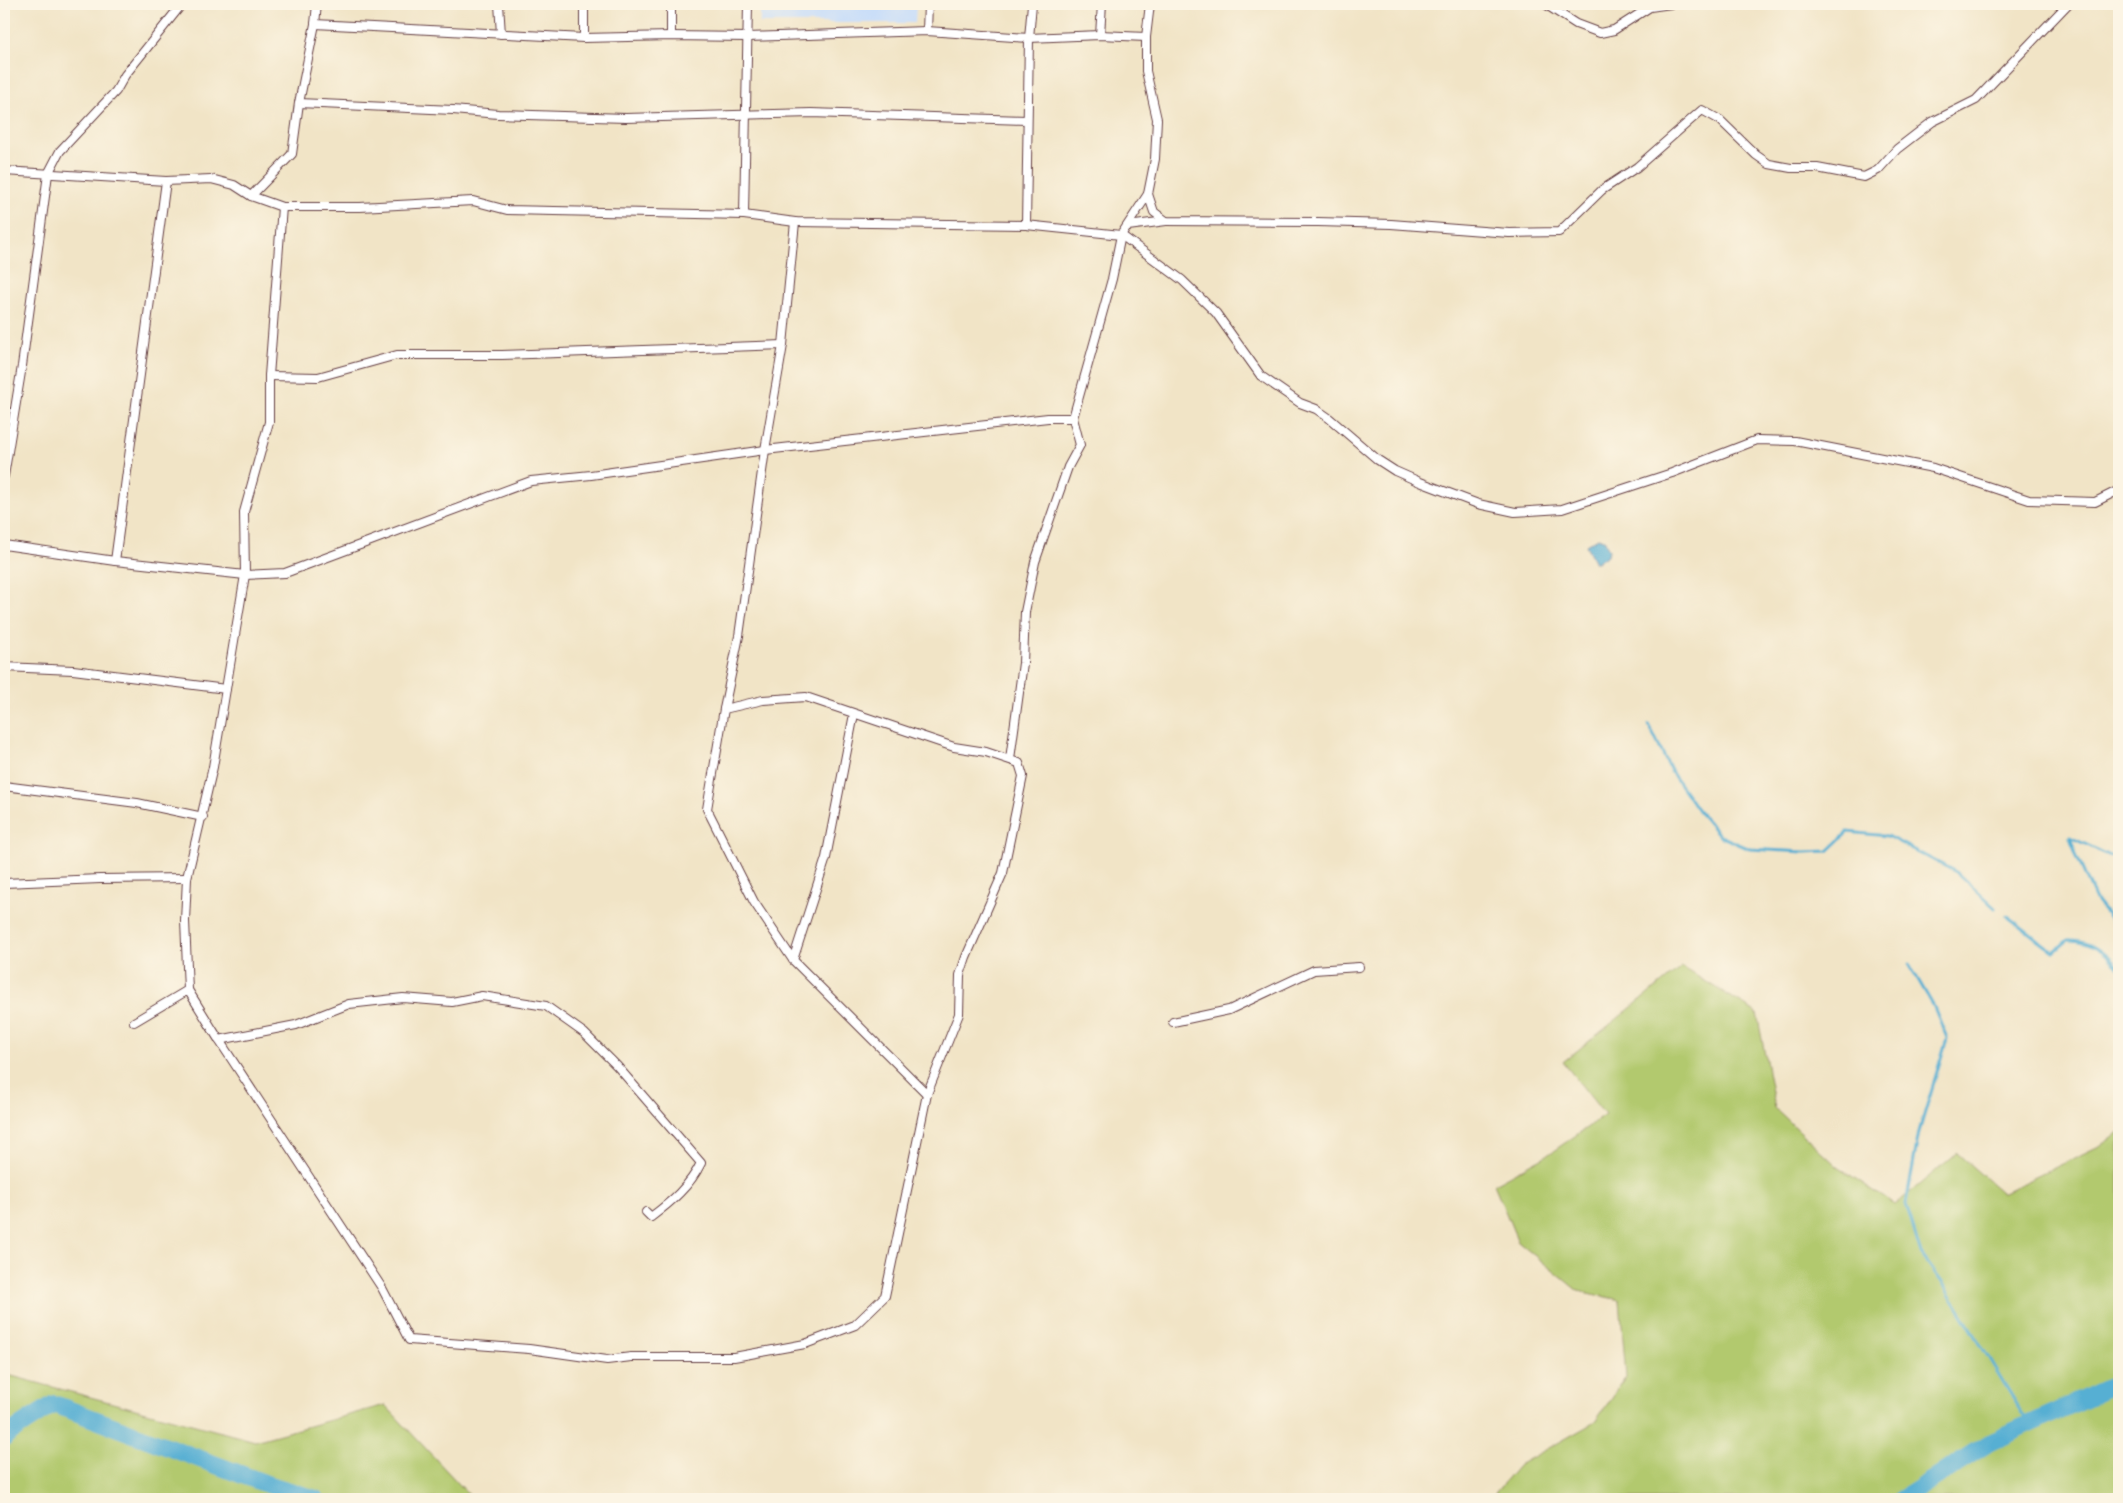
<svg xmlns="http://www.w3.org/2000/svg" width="2123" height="1503" font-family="Vollkorn,serif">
<rect width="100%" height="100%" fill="#fcf5e5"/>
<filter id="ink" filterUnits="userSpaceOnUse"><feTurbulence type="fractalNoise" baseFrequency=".02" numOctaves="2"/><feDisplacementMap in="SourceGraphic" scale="10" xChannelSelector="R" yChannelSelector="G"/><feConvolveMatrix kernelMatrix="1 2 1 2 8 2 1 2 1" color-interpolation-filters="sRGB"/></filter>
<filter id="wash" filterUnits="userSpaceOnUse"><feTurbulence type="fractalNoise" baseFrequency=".0096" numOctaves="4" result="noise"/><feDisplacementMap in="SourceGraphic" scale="20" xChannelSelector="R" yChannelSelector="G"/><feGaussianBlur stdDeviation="1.12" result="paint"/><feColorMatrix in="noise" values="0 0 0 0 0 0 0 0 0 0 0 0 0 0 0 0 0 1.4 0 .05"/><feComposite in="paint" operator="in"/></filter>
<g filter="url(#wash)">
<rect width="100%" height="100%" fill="#f1e4c6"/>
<path fill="#c7ddf9" d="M 760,4 L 916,4 L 915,23 L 760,23 Z"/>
<g fill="#b2c96e" stroke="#7e744c">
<path d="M 1682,967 L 1757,1013 L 1775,1108 L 1838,1167 L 1895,1205 L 1957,1153 L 2002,1193 L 2098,1147 L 2119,1133 L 2119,1499 L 1490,1499 L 1519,1465 L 1595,1422 L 1626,1377 L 1620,1300 L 1578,1291 L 1518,1242 L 1494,1184 L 1549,1154 L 1605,1115 L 1563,1062 Z"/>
<path d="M 4,1374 L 255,1441 L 385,1405 L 473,1499 L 4,1499 Z"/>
</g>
<path fill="#56afd3" stroke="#50677f" d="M 1598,538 L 1604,539 L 1609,550 L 1608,555 L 1595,563 L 1586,545 Z"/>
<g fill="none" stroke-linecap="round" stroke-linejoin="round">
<g stroke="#56afd3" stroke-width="3">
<path d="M 1649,725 L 1672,773 L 1697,809 L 1720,836 L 1750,849 L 1804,852 L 1828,851 L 1848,832 L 1887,836 L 1956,872 L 1995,908"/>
<path d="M 2119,860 L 2070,837 L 2077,857 L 2097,902 L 2119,930"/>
<path d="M 2007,916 L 2054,952 L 2068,940 C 2090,939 2105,951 2119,967"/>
<path d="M 1909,964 L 1934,1007 L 1947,1038 L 1919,1132 L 1906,1204 L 1921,1254 L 1944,1285 L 2029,1424"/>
</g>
<g stroke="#56afd3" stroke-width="18">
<path d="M 4,1439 L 5,1436 L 54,1404 L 264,1483 L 316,1499"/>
<path d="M 1902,1499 L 1990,1442 L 2119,1383"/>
</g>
</g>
</g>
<g filter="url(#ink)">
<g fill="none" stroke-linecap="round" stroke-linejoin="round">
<defs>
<g id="street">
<path d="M 499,4 L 501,34"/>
<path d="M 1545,4 L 1576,24 L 1600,33 L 1614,30 L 1650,7 L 1671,4"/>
<path d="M 315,24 L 584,38 L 671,36 L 747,37 L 927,31 L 1029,38 L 1100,35 L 1146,37"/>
<path d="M 927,31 L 928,4"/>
<path d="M 1100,35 L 1102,4"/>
<path d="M 671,36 L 671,4"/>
<path d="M 584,38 L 584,4"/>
<path d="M 299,103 L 453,110 L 498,114 L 626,118 L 811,113 L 1027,120"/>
<path d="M 4,171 L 166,181 L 211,179 L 234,185 L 251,196 L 282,207 L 360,207 L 473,201 L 507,210 L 744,215 L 795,222 L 1026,225 L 1121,235 L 1182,280 L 1216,313 L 1261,376 L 1300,403 L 1316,409 L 1329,418 L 1378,460 L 1395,471 L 1420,482 L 1478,504 L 1515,512 L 1562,509 L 1672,473 L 1757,440 L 1795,441 L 1933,468 L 2029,500 L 2095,502 L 2119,490"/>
<path d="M 1148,194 L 1154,212 L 1166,221 L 1318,222 L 1391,224 L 1509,233 L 1559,232 L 1602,190 L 1637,167 L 1702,110 L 1720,120 L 1756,155 L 1769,164 L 1791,168 L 1817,168 L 1864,177 L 1878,170 L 1897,149 L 1932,122 L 1976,100 L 2068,4"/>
<path d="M 251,196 L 292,154 L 299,103 L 315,24 L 317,4"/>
<path d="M 282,207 L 269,376 L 269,422 L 244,512 L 245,575 L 213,767 L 187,878 L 185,921 L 188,990 L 219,1040 L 382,1288 L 409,1340 L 529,1349 L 607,1360 L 631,1357 L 734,1357 L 805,1344 L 855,1325 L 885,1296 L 927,1094 L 959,1014 L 960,975 L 966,957 L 1003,873 L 1023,776 L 1019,763 L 986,752 L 954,747 L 806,697 L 763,700 L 724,709 L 739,636 L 765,450 L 783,345 L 795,222"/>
<path d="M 744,215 L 748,4"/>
<path d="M 1026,225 L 1029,38 L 1032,4"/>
<path d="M 1128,226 L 1166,221"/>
<path d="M 269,376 L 318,377 L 397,355 L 502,355 L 783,345"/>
<path d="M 4,476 L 22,366 L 48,174 L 60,151 L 116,91 L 125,75 L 182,4"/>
<path d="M 4,545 L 115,561 L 245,575 L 285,573 L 531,481 L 591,475 L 765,450 L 1048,418 L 1073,418"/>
<path d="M 115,561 L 166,181"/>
<path d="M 4,667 L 73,670 L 226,689"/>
<path d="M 724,709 L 707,809 L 754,902 L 793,960 L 927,1094"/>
<path d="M 1010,759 L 1023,663 L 1025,612 L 1035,562 L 1068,467 L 1080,445 L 1073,418 L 1112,279 L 1121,235 L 1148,194 L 1155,159 L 1157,119 L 1146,71 L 1146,37 L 1150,4"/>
<path d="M 4,786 L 137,803 L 203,817"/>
<path d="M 4,883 L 100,879 L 187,878"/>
<path d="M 793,960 L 826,858 L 854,714"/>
<path d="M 134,1022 L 188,990"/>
<path d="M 1173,1022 L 1229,1010 L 1314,970 L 1359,967"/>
<path d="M 219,1040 L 296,1025 L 349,1004 L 403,998 L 452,1002 L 482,996 L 546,1006 L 584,1033 L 617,1066 L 701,1163 C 690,1186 671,1202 651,1217 L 646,1212"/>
</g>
</defs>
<use href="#street" stroke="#633d42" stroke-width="10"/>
<use href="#street" stroke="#fff" stroke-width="8"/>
</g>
</g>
<rect width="2123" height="1503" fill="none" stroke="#fcf5e5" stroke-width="20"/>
</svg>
